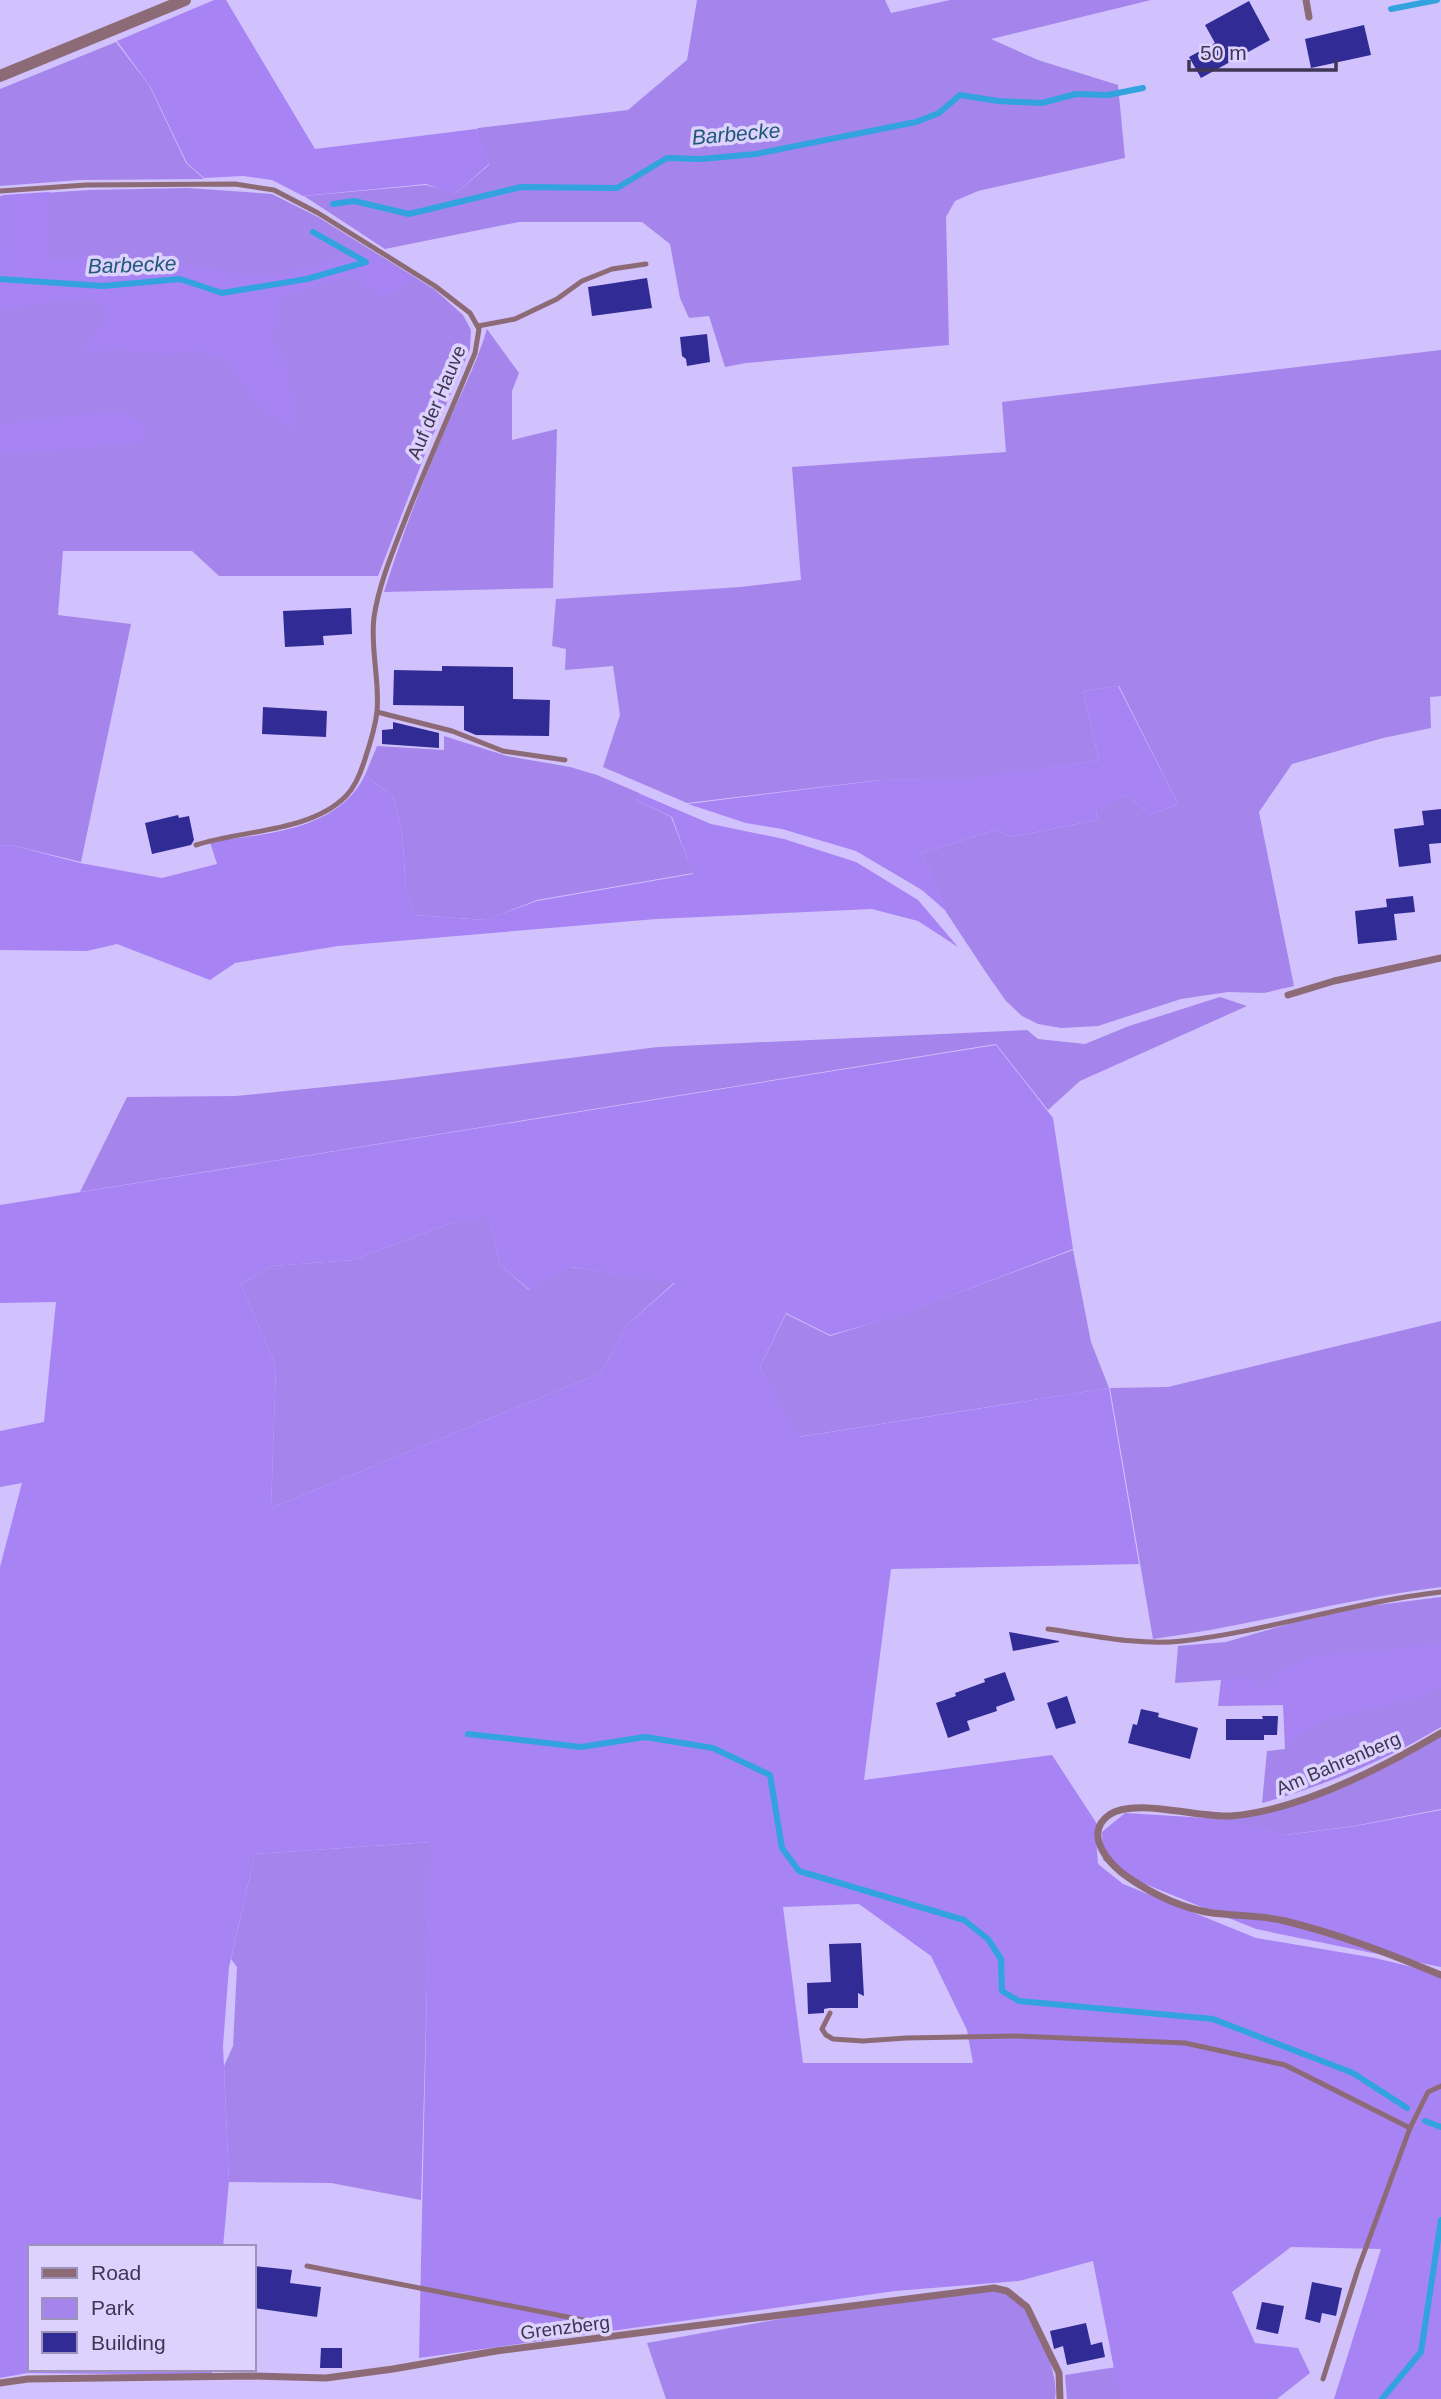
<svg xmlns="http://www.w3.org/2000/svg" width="1441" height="2399" font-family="Arial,sans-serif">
<rect width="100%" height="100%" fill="#d1c1fc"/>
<g fill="#a585eb">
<path d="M 697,0 L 885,0 L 891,13 L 950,0 L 1151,0 L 991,39 L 1038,60 L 1118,85 L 1125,158 L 978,191 L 955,201 L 946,217 L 949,345 L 746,363 L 725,367 L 709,316 L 689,318 L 680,298 L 670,244 L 642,222 L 519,222 L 385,249 L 304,196 L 426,185 L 455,194 L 489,165 L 476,130 L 478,128 L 628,110 L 687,60 Z"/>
<path d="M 116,42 L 149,85 L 186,163 L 204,179 L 80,180 L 0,186 L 0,89 Z"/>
<path d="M 188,188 L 272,194 L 318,217 L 434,289 L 463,315 L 471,330 L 470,349 L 427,449 L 378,576 L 219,576 L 192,551 L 63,551 L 58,615 L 131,624 L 81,862 L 11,845 L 0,846 L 0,196 L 89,190 Z"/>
<path d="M 487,329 L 519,373 L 512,391 L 512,440 L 557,429 L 553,588 L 384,592 C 401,538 421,486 443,434 C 458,399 476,366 487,329 Z"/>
<path d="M 1441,350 L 1441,696 L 1430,697 L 1431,728 L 1383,738 L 1292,764 L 1259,812 L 1294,986 L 1264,993 L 1228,992 L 1181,999 L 1098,1026 L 1061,1028 L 1038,1024 L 1022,1016 L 1006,1001 L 987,974 L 946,912 L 922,853 L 996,830 L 1012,837 L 1096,820 L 1097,808 L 1127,795 L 1150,815 L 1178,804 L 1119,686 L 1083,691 L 1099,760 L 971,779 L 880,780 L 687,803 L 603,767 L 620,715 L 613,666 L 565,670 L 566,649 L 552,646 L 556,599 L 741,587 L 801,580 L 792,467 L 1006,452 L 1002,402 Z"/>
<path d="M 444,736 L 507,756 L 570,767 L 597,775 L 639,793 L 636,800 L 671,817 L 693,873 L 537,900 L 486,920 L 414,915 L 406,889 L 402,831 L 393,797 L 365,775 L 377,746 L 444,750 Z"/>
<path d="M 1220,997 L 1247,1006 L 1080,1081 L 1048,1110 L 996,1044 L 80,1192 L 127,1097 L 236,1096 L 393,1080 L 658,1047 L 1027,1030 L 1038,1039 L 1085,1044 L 1129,1026 Z"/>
<path d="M 489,1216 L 500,1265 L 529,1290 L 571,1267 L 675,1282 L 627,1325 L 601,1373 L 271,1508 L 276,1366 L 241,1284 L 273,1266 L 353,1260 L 449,1224 Z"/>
<path d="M 1073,1250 L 1091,1342 L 1109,1388 L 798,1437 L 760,1367 L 786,1314 L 830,1336 L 896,1316 Z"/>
<path d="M 1441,1321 L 1441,1587 C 1344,1599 1250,1626 1153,1639 L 1110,1388 L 1168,1387 Z"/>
<path d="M 1441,1597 L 1441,1727 C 1386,1760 1324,1786 1262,1803 L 1267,1751 L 1285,1749 L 1283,1705 L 1218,1706 L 1221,1680 L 1175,1683 L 1178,1646 L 1226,1642 L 1292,1623 L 1369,1606 Z"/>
<path d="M 1441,1736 L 1441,1809 L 1354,1826 L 1285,1835 L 1223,1820 L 1293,1803 Z"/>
<path d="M 431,1842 L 421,2200 L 331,2183 L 229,2182 L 224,2066 L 233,2046 L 237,1967 L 231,1959 L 255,1854 Z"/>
<path d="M 993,2290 C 997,2292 1005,2292 1009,2295 C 1033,2309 1060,2372 1055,2399 L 666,2399 L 647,2343 L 840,2308 Z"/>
<path d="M 1129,2365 L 1127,2399 L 1067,2399 L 1065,2375 Z"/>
</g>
<g fill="#a883f4" fill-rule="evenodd">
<path d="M 214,0 L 226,0 L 315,149 L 476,129 L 489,164 L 454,195 L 426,184 L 303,196 L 272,180 L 243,176 L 204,178 L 187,163 L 150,86 L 117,41 Z"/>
<path d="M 49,192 L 48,257 L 209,268 L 239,275 L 273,276 L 371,252 L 414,279 L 384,299 L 351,274 L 282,297 L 271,338 L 285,358 L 297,432 L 257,404 L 229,363 L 195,350 L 171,354 L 112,350 L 81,354 L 110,313 L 89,298 L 0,309 L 3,195 Z"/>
<path d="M 120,411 L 148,426 L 140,443 L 0,455 L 0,425 L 28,420 Z"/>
<path d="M 1118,686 L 1178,804 L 1150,815 L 1127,795 L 1097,809 L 1096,820 L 1012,837 L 996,830 L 922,853 L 946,911 L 922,890 L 856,851 L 782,829 L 746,823 L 688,804 L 881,780 L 971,778 L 1099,760 L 1083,691 Z"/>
<path d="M 365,775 L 393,797 L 402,831 L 406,888 L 414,915 L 485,920 L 537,901 L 693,874 L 672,817 L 636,800 L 638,793 L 711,824 L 784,839 L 856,862 L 918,900 L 958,947 L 918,921 L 872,909 L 656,919 L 338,946 L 235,963 L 210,980 L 117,944 L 87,951 L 0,950 L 0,846 L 11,845 L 80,863 L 162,878 L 217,864 L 210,842 C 264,834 338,831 365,775 Z"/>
<path d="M 996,1045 L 1053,1118 L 1073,1249 L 895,1317 L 830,1335 L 786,1313 L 760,1367 L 799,1437 L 1109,1388 L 1139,1564 L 891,1569 L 864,1780 L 1052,1755 L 1097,1824 L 1096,1839 L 1098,1864 L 1123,1884 L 1256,1938 L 1375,1958 L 1441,1974 L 1441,2399 L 1334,2399 L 1381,2249 L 1291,2247 L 1232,2292 L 1255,2343 L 1298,2348 L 1310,2373 L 1277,2399 L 1120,2399 L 1093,2261 L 1019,2281 L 895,2291 L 419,2358 L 430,1842 L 255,1854 L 229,1967 L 223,2045 L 229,2181 L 223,2247 L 30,2247 L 30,2369 L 212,2369 L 212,2375 L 27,2373 L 0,2378 L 0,1567 L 22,1483 L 0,1487 L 0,1431 L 44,1422 L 56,1302 L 0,1303 L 0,1205 ZM 489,1217 L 500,1265 L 530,1290 L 572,1267 L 675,1283 L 627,1325 L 601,1373 L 271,1508 L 276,1366 L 241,1284 L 273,1266 L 353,1260 L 449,1224 ZM 859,1904 L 931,1956 L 967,2030 L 973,2063 L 803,2063 L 783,1907 Z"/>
<path d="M 1441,1644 L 1441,1688 L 1411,1700 L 1328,1719 L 1286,1743 L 1284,1704 L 1219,1705 L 1223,1679 L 1253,1678 L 1263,1687 L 1280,1671 L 1313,1656 Z"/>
<path d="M 1441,1810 L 1441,1967 L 1256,1929 L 1123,1875 L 1103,1860 L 1102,1832 L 1125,1813 L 1223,1819 L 1286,1835 L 1356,1826 Z"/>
</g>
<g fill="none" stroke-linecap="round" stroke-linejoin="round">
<g stroke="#32a3df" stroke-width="6">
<path d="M 1391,9 L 1437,0"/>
<path d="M 333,204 L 354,201 L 409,214 L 521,187 L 617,188 L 667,158 L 701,159 L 756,154 L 916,122 L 939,113 L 960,95 L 998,101 L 1042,103 L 1076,94 L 1108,95 L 1143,88"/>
<path d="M 0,279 L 103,286 L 180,279 L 222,293 L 307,279 L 366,262 L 313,232"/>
<path d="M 468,1734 L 581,1747 L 645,1737 L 713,1748 L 770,1775 L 782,1848 L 799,1871 L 964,1920 L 988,1939 L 1001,1959 L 1002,1991 L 1019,2001 L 1213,2019 L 1353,2073 L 1407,2108"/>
<path d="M 1425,2121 L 1441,2127"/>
<path d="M 1382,2399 L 1421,2352 L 1441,2220"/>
</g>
</g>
<g fill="#312c95">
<path d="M 1249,1 L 1270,40 L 1201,78 L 1189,57 L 1215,43 L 1205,25 Z"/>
<path d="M 1364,25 L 1371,55 L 1311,68 L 1305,39 Z"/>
<path d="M 647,278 L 652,308 L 592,316 L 588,287 Z"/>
<path d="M 707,334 L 710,362 L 687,366 L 686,359 L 682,356 L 680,337 Z"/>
<path d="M 351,608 L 352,634 L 323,636 L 324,645 L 285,647 L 283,611 Z"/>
<path d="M 442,666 L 513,667 L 513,699 L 550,700 L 549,736 L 476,735 L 464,730 L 464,706 L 393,705 L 394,670 L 442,671 Z"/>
<path d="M 263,707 L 327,711 L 326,737 L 262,734 Z"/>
<path d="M 393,722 L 439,733 L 439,748 L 382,744 L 382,730 L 393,729 Z"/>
<path d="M 1441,809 L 1441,843 L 1429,844 L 1431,863 L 1399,867 L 1394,829 L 1424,825 L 1422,811 Z"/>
<path d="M 178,815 L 179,818 L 189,816 L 194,840 L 191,845 L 152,854 L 145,823 Z"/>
<path d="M 1413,896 L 1415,912 L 1394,914 L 1397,940 L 1358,944 L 1355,911 L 1387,907 L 1386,899 Z"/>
<path d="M 1009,1632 L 1059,1641 L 1059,1642 L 1013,1651 Z"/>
<path d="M 1005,1672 L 1015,1700 L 996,1707 L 997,1711 L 967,1721 L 970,1730 L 948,1738 L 936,1703 L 956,1696 L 955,1693 L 985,1682 L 984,1679 Z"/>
<path d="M 1067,1696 L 1076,1723 L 1056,1729 L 1047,1703 Z"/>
<path d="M 1141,1709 L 1159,1713 L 1158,1717 L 1198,1728 L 1190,1759 L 1128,1743 L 1133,1724 L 1137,1725 Z"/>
<path d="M 1262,1716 L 1278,1716 L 1277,1735 L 1264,1735 L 1264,1740 L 1226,1740 L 1226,1719 L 1263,1719 Z"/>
<path d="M 861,1943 L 864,1996 L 858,1993 L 858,2008 L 829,2008 L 824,2009 L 824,2013 L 808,2014 L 807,1983 L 831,1982 L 829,1944 Z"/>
<path d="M 254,2266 L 292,2270 L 290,2283 L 321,2287 L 317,2317 L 254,2308 Z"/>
<path d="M 1312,2282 L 1342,2288 L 1336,2316 L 1322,2313 L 1320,2323 L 1305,2319 Z"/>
<path d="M 1262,2302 L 1284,2306 L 1278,2334 L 1256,2329 Z"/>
<path d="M 1086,2323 L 1091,2345 L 1102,2342 L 1105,2357 L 1067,2365 L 1063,2346 L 1054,2349 L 1050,2331 Z"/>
<path d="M 321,2348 L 342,2348 L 342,2368 L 320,2368 Z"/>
</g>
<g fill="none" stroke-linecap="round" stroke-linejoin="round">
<g stroke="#8d6b76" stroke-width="5">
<path d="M 0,191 L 86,185 L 235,184 L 274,190 L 318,213 L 435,286 L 470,313 L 479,329 L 475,353 C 452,409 427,464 405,520 C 393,551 379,584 374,617 C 370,648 380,681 377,712 C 375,728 370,744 365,759 C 361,772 356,786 346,796 C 311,832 242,830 196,845"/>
<path d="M 478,326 L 515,319 L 557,299 L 582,281 L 612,269 L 646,264"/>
<path d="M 377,712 L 452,731 L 503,751 L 565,760"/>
<path d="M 1048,1629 C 1092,1635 1138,1646 1182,1641 C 1269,1631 1353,1602 1441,1592"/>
<path d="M 830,2013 L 822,2029 L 826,2035 L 833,2039 L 863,2041 L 906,2038 L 1016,2036 L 1185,2043 L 1285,2065 L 1410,2128"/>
<path d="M 307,2266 L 583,2320 L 599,2328 L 603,2338"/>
<path d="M 1323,2379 L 1358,2269 L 1410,2128 L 1428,2092 L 1441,2086"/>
</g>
<g stroke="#8d6b76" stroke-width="7">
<path d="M 1306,0 L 1309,17"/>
<path d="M 1288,995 L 1334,981 L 1441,958"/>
<path d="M 1441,1733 C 1382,1768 1298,1811 1230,1816 C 1199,1818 1133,1797 1109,1815 C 1082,1834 1110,1866 1129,1878 C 1154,1895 1181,1908 1212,1913 C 1236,1916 1262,1915 1285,1921 C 1339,1934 1390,1954 1441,1975"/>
<path d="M 0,2383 L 28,2379 L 251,2376 L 326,2378 L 393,2369 L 496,2351 L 994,2288 L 1007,2291 L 1027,2307 L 1059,2373 L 1060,2399"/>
</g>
<path stroke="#8d6b76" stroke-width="12" d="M 0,76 L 185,0"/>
</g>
<g text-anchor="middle" stroke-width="7" stroke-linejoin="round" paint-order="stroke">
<g font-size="19" fill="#3e3653" stroke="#ddd1fe">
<text transform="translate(436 402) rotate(-67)" y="7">Auf der Hauve</text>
<text transform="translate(1338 1763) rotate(-23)" y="7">Am Bahrenberg</text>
<text transform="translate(565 2327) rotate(-7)" y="7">Grenzberg</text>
</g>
<g font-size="21" font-style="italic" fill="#215978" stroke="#ddd1fe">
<text transform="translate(736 134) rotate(-5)" y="7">Barbecke</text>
<text transform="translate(132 265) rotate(-2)" y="7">Barbecke</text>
</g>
</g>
<rect x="28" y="2245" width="228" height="126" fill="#ddd1fe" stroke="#9d93ba" stroke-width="2"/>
<rect x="42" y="2268" width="35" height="10" fill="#8d6b76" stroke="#9d93ba" stroke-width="2"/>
<text x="91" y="2280" font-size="21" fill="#3e3653">Road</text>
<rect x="42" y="2298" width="35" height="21" fill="#a585eb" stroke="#9d93ba" stroke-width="2"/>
<text x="91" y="2315" font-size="21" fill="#3e3653">Park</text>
<rect x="42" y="2332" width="35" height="21" fill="#312c95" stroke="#9d93ba" stroke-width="2"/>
<text x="91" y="2350" font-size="21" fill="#3e3653">Building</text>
<path d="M1189 60v10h147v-10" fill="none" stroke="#3e3653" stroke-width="3.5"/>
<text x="1200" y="60" font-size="21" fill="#3e3653" stroke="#ddd1fe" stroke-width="5" paint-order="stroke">50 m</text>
</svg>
